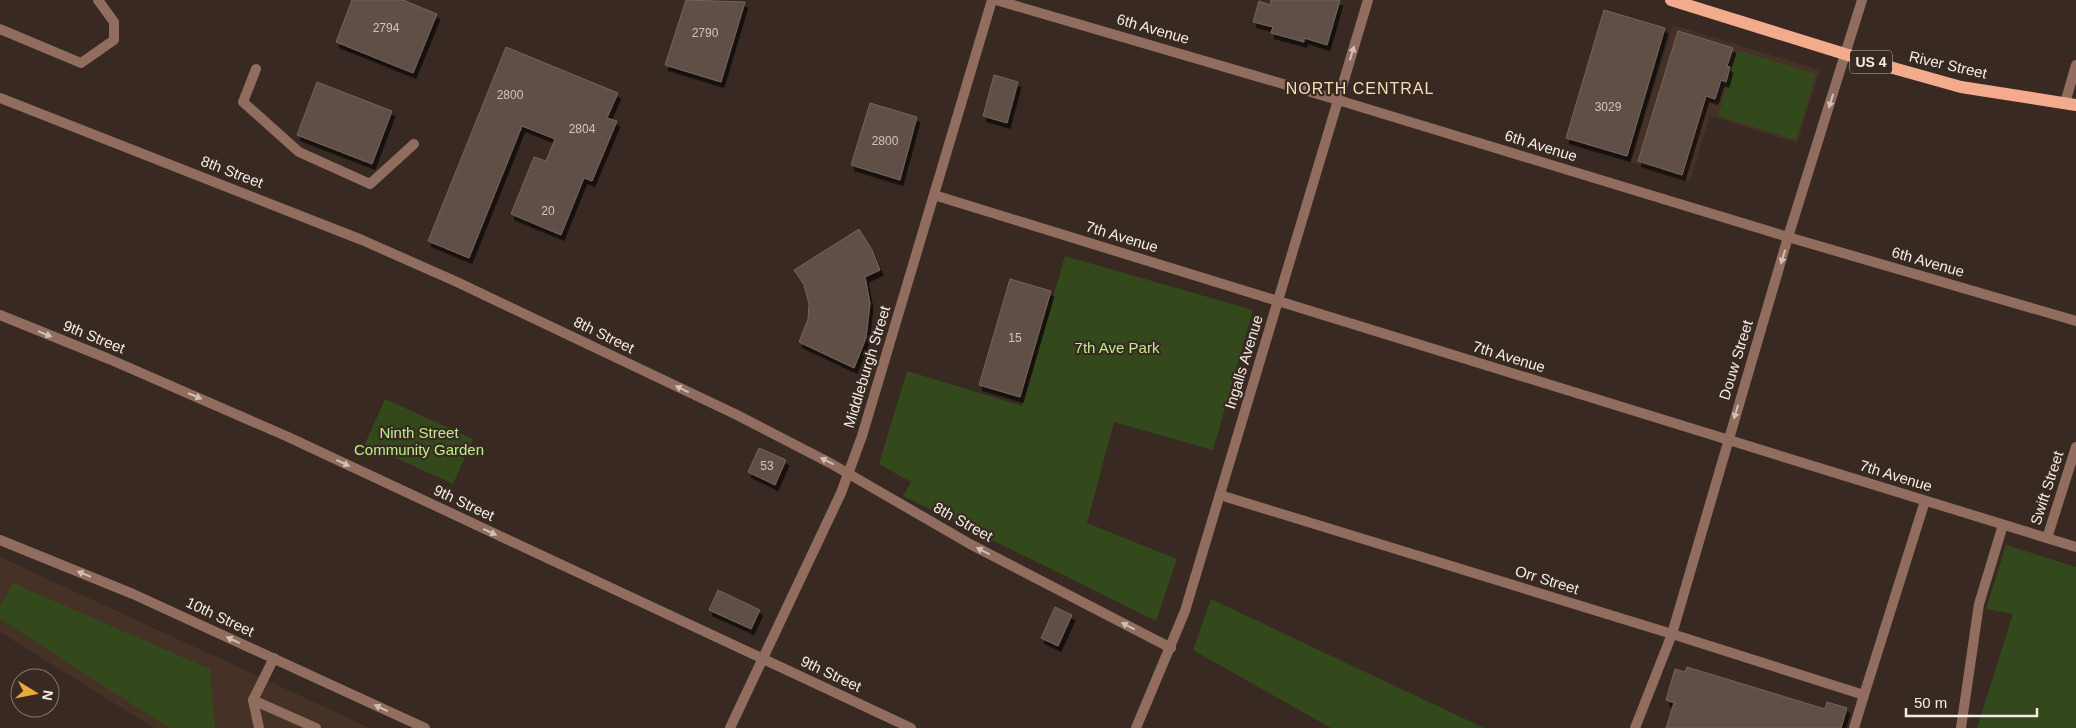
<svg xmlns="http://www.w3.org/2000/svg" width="2076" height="728" font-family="Helvetica,sans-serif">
<defs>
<filter id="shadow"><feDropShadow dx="3" dy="5.5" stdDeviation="0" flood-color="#0009"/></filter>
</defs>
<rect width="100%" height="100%" fill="#382a22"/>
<g fill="#453125">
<path d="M 1673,25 L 1820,70 L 1797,143 L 1710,116 L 1690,181 L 1631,162 Z"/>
<path d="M 0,557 L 370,728 L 154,728 L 0,632 Z"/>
</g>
<g fill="#33491b">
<path d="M 1737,50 L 1816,74 L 1796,140 L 1718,116 Z"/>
<path d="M 1065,256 L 1253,310 L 1213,450 L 1114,422 L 1087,523 L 1177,559 L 1156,621 L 903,496 L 911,482 L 879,464 L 907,371 L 1022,406 Z"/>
<path d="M 385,399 L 473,439 L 453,484 L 365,444 Z"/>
<path d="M 2006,545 L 2076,567 L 2076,728 L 1977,728 L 2013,614 L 1986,609 Z"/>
<path d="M 13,583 L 210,669 L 215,728 L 169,728 L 0,619 L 0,606 Z"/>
<path d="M 1211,599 L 1484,728 L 1331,728 L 1193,650 Z"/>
</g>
<g fill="#5f4f47" stroke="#74645b" filter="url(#shadow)">
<path d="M 352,0 L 403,0 L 437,14 L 413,73 L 336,42 Z"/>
<path d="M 686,0 L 745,2 L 721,82 L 665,65 Z"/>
<path d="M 1271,0 L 1340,0 L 1327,45 L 1304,38 L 1304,42 L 1271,33 L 1273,27 L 1253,22 L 1259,1 L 1270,5 Z"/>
<path d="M 1604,10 L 1665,28 L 1627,156 L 1566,138 Z"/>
<path d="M 1678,31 L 1733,48 L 1727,66 L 1730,67 L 1726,82 L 1721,80 L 1715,99 L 1706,96 L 1682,175 L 1638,161 Z"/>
<path d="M 506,47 L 618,93 L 607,118 L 617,121 L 592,181 L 584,178 L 561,235 L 511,214 L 534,157 L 546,161 L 555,139 L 522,126 L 469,258 L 428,241 Z"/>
<path d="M 994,75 L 1018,82 L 1007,123 L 983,116 Z"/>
<path d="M 317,82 L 392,111 L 372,164 L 297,135 Z"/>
<path d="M 870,103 L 917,117 L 900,180 L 851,165 Z"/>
<path d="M 859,229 L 872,250 L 880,270 L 865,277 L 870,303 L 866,338 L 854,368 L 799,342 L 808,319 L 809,304 L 804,285 L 794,270 Z"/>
<path d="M 1010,279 L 1051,291 L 1020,397 L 979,385 Z"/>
<path d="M 759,448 L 786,460 L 775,485 L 748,472 Z"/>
<path d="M 718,590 L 760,610 L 751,629 L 709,610 Z"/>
<path d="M 1055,607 L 1072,615 L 1058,646 L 1041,638 Z"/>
<path d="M 1687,667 L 1825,709 L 1827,702 L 1847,708 L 1841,728 L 1666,728 L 1674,703 L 1666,700 L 1675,669 L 1685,672 Z"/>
</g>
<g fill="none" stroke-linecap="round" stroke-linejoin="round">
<g stroke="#906d5f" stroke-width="10">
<path d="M 0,29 L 81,63 L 114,40 L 114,22 L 98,0"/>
<path d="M 256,69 L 243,102 L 299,152 L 370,184 L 414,144"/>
<path d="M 253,700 L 316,728"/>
<path d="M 259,728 L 253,700 L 274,658"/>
<path d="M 1854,728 L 1864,695"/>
<path d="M 1961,728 L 1979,604 L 2003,525"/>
</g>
<g stroke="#906d5f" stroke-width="10">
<path d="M 0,98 L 362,240 L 457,282 L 735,414 L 830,463 L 970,544 L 1171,648"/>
<path d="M 2065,103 L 2076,65"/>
<path d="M 934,195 L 2076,547"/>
<path d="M 0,315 L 109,359 L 286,436 L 911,728"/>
<path d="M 1220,495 L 1672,634 L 1864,695 L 1925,501"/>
<path d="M 2047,538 L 2076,447"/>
<path d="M 0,540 L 133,594 L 425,728"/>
<path d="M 730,728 L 841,493 L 862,436 L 992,0"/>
<path d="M 1136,728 L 1185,611 L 1368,0"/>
<path d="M 1635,728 L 1672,634 L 1788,237 L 1862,0"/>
</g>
<path stroke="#906d5f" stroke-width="10" d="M 996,0 L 1338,100 L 1788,237 L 2076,321"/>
<path stroke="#f3ab8e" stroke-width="12" d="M 1671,0 L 1861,59 L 1961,87 L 2076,105"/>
</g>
<defs><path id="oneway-solid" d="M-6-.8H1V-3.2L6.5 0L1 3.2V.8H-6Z" transform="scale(1.25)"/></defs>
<g fill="#d2c0b7">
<use href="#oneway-solid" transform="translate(1352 53) rotate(-73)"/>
<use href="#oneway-solid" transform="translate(1831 101) rotate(107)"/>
<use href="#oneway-solid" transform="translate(1783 257) rotate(107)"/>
<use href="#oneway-solid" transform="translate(45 334) rotate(22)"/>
<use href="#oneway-solid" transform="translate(682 389) rotate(-154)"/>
<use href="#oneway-solid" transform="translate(195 396) rotate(23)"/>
<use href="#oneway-solid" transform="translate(1736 412) rotate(107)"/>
<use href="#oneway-solid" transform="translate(827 461) rotate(-153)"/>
<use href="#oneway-solid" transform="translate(343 463) rotate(25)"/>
<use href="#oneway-solid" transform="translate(490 532) rotate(25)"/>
<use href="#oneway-solid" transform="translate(983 551) rotate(-153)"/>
<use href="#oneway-solid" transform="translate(84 574) rotate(-158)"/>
<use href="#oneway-solid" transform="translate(1128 626) rotate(-153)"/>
<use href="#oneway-solid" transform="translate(233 640) rotate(-155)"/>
<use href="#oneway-solid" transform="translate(381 708) rotate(-155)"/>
</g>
<g text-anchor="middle" stroke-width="4.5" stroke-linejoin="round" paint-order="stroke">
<g font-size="12" fill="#d0c5be">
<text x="386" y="32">2794</text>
<text x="705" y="37">2790</text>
<text x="510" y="99">2800</text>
<text x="1608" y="111">3029</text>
<text x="582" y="133">2804</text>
<text x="885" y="145">2800</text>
<text x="548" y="215">20</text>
<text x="1015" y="342">15</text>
<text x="767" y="470">53</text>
</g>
<rect fill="#382a22" stroke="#bcb2ab" stroke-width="1" x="1850" y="50.5" width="42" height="23" rx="4"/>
<g font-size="14" font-weight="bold" fill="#f5ece6">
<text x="1871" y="67">US 4</text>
</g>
<g font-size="15" fill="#f5ece6" stroke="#382a22">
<text transform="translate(1153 29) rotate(16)" y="5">6th Avenue</text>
<text transform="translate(1948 65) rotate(13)" y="5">River Street</text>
<text transform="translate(1541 146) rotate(17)" y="5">6th Avenue</text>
<text transform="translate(232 172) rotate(21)" y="5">8th Street</text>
<text transform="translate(1122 237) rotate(17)" y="5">7th Avenue</text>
<text transform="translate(1928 262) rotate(16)" y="5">6th Avenue</text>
<text transform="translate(604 335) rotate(26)" y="5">8th Street</text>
<text transform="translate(94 337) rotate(22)" y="5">9th Street</text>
<text transform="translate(1509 357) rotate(17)" y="5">7th Avenue</text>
<text transform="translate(1736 360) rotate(-73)" y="5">Douw Street</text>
<text transform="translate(1244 362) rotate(-73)" y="5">Ingalls Avenue</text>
<text transform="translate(867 367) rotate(-73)" y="5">Middleburgh Street</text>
<text transform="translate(1896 476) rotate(17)" y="5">7th Avenue</text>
<text transform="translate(2047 488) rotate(-72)" y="5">Swift Street</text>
<text transform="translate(464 503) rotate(25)" y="5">9th Street</text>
<text transform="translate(963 522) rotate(29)" y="5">8th Street</text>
<text transform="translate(1547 580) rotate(17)" y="5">Orr Street</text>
<text transform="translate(220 617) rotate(25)" y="5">10th Street</text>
<text transform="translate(831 674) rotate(25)" y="5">9th Street</text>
</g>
<g font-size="15" fill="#bbef89" stroke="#382a22">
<text x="1117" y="353">7th Ave Park</text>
<text x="419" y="438">Ninth Street<tspan x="419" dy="17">Community Garden</tspan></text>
</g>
<g font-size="16" letter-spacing="1" fill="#f9deb6" stroke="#382a22">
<text x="1360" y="94">NORTH CENTRAL</text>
</g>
</g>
<g transform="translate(35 693) rotate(100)"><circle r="24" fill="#382a22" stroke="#847870"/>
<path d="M0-4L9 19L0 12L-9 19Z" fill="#ebaa39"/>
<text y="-8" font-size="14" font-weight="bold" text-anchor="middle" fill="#f5ece6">N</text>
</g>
<path d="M1906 708v8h131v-8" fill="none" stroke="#f5ece6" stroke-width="2.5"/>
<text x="1914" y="708" font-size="15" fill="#f5ece6" stroke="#382a22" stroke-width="4" paint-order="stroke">50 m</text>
</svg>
